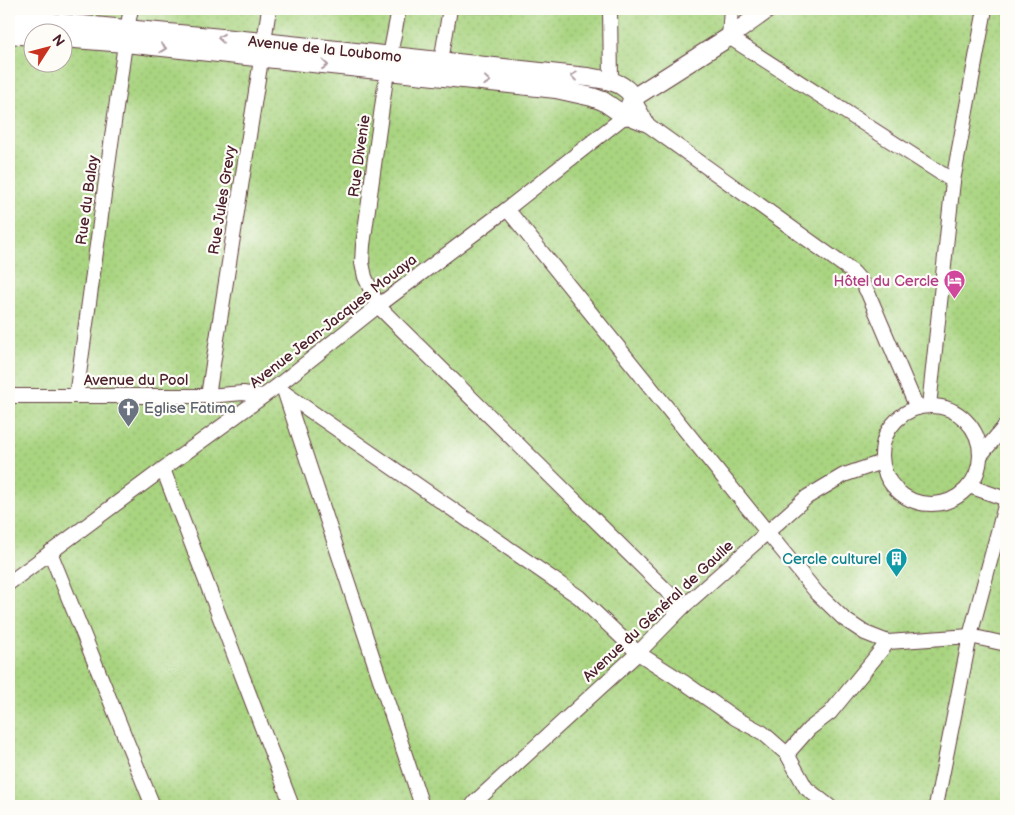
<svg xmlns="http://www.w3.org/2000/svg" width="1015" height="815" font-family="'Balsamiq Sans',sans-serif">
<defs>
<pattern id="grass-dots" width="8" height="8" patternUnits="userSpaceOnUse" patternTransform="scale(1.25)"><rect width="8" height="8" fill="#a9d480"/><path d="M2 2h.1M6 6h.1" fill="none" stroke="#93b66f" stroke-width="1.8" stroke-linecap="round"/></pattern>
</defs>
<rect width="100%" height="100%" fill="#fdfcf7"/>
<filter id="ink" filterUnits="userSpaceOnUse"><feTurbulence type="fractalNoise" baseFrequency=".02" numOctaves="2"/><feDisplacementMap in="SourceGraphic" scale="10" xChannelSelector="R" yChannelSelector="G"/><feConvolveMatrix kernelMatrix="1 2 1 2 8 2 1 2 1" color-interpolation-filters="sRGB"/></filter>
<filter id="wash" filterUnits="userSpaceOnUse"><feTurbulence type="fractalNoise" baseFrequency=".0096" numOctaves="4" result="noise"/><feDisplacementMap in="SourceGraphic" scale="20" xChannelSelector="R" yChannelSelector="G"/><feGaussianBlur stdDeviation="1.12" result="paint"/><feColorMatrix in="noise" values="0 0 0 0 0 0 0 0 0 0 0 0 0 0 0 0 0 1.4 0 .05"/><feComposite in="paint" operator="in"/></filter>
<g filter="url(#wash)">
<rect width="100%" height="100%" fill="#efdebd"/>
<path fill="url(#grass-dots)" stroke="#7a7a56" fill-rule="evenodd" d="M 9,9 L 1006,9 L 1006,806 L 9,806 ZM 32,32 L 62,32 L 62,62 L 32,62 Z"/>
</g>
<g filter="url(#ink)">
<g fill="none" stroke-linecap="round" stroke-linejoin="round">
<defs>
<g id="minor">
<path d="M 399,9 L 387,71 L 363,245 L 362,263 L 365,277 L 378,306 L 683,607"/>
<path d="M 610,9 L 611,81"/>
<path d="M 731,9 L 729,37 L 953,181"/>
<path d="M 441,61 L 450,9"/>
<path d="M 633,98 L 648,125"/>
<path d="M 507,209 L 768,533 L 817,593 L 844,619 L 865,633 L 888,642 L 970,636 L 1006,644"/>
<path d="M 285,393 L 422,806"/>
<path d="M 286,394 L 579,597 L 638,653 L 685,683 L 735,718 L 763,733 L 787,754 L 806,788 L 829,806"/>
<path d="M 9,396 L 208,396 L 243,393 L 263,396"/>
<path d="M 76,396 L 127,29 L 131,9"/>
<path d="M 208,396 L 269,9"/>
<path d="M 929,406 L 953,181 L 985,9"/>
<circle cx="931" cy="455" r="49"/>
<path d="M 980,456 L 1006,425"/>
<path d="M 163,469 L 292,806"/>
<path d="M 969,486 L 1006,499"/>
<path d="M 50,552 L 153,806"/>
<path d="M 9,583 L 163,469 L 276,387 L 378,306 L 507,209 L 625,116 L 648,125 L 853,272 L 861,281 L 868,293 L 917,408"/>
<path d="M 787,754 L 809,729 L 830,713 L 888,642"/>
<path d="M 472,806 L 475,802 L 638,653 L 683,607 L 807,497 L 844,475 L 882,462"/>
<path d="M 936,806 L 970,636 L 1006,502"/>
</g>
<g id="tertiary">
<path d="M 9,18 L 263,42 L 587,77 C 600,79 616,80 626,89 C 629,91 631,95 633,98"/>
<path d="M 9,34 L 32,36"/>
<path d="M 62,38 L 125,43 L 556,89 L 592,97 L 603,101 L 625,116 L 633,98 L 729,37 L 768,9"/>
</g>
</defs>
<use href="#minor" stroke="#633c41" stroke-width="16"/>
<use href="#tertiary" stroke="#633c41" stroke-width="20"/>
<use href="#minor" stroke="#fff" stroke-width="14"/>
<use href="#tertiary" stroke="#fff" stroke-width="18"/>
</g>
<defs><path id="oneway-chevron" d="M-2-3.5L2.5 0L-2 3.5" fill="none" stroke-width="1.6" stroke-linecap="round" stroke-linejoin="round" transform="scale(1.25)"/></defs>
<g stroke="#ae9aa0">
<use href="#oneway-chevron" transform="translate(221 38) rotate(-174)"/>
<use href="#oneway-chevron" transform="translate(163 48) rotate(6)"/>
<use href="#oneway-chevron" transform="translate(325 65) rotate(6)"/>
<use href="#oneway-chevron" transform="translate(574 76) rotate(-173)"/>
<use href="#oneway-chevron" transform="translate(487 81) rotate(6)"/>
</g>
</g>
<defs>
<symbol id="hotel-pin" viewBox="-11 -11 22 30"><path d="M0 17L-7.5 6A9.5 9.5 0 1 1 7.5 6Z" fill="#d1479c" stroke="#fdfcf7"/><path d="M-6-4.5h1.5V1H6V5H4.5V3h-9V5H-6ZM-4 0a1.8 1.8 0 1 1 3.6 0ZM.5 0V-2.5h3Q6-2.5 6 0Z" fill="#fff"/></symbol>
<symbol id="church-pin" viewBox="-11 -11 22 30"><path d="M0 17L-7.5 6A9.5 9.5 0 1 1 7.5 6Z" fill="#6b7280" stroke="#fdfcf7"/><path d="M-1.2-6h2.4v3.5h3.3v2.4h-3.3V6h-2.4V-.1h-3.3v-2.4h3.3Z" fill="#fff"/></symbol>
<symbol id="building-pin" viewBox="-11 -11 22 30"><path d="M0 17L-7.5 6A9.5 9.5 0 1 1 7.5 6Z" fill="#0f9aa8" stroke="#fdfcf7"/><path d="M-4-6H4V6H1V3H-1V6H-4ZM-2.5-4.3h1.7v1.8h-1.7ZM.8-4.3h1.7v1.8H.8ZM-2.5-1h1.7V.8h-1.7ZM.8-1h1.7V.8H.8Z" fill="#fff"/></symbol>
</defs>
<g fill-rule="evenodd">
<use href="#hotel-pin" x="942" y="268" width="25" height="34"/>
<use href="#church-pin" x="116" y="396" width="25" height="34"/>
<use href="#building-pin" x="884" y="546" width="25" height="34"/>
</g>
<g text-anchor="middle" stroke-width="4.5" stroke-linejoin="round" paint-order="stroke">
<g font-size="15" fill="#4a1f2b" stroke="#fdfcf7">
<text transform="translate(325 49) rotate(6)" y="5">Avenue de la Loubomo</text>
<text transform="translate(359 156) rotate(-82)" y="5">Rue Divenie</text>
<text transform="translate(87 200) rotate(-82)" y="5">Rue du Balay</text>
<text transform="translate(222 200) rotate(-81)" y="5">Rue Jules Grevy</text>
<text transform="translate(333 321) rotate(-38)" y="5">Avenue Jean-Jacques Mouaya</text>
<text x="136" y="385">Avenue du Pool</text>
<text transform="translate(658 611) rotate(-43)" y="5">Avenue du Général de Gaulle</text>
</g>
<g font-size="15" fill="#b23c85" stroke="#fdfcf7" text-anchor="end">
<text x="939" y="286">Hôtel du Cercle</text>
</g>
<g font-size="15" fill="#5b616d" stroke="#fdfcf7" text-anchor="start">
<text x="144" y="413">Eglise Fatima</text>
</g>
<g font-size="15" fill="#0d838f" stroke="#fdfcf7" text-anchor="end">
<text x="881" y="564">Cercle culturel</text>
</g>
</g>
<rect width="1015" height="815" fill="none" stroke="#fdfcf7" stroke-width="30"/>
<g transform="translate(48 48) rotate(54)"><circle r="24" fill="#fdfcf7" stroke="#b5a4a5"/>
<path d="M0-4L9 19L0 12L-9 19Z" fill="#c8321e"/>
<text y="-8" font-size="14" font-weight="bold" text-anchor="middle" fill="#4a1f2b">N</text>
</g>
</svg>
